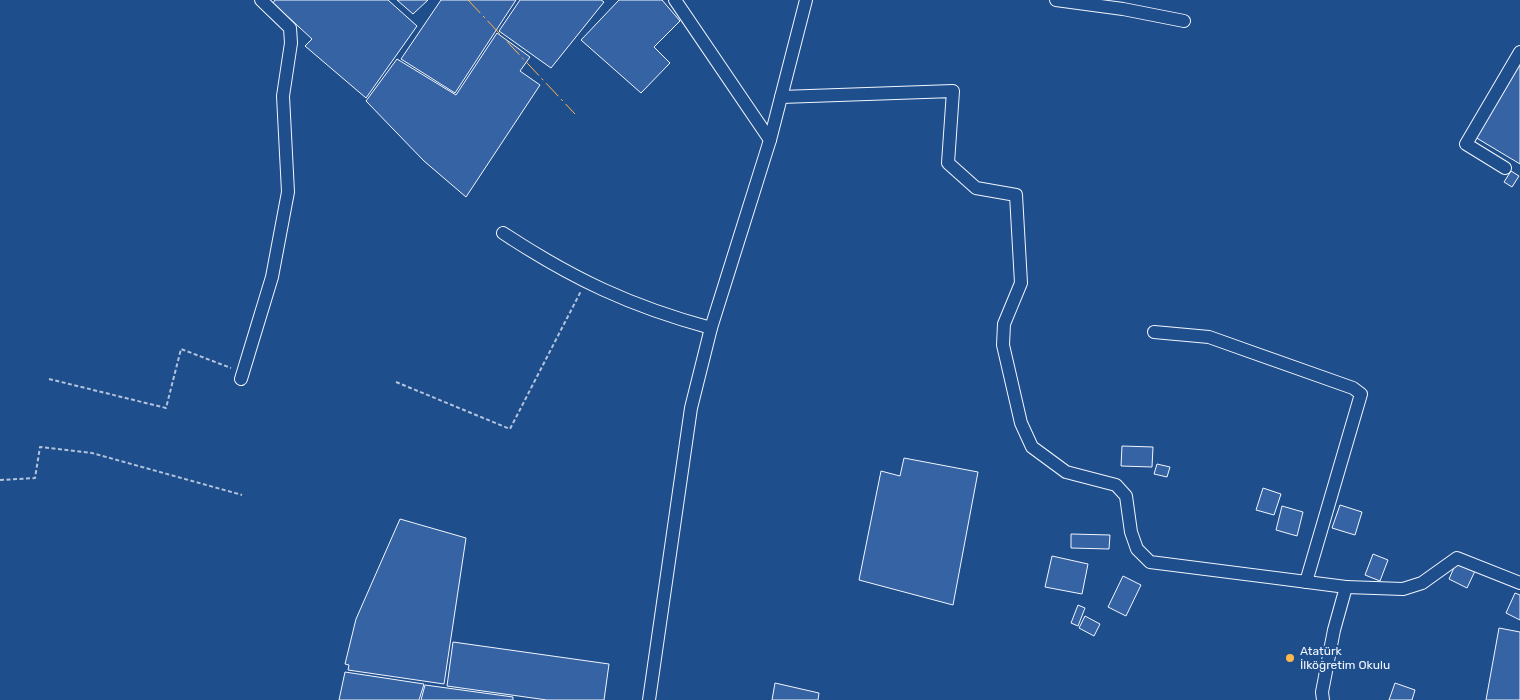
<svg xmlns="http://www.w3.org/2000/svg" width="1520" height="700" font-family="Rubik,sans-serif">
<rect width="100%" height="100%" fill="#1f4e8c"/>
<g fill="#3563a3" stroke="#f2f6ff">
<path d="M 275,0 L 388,0 L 417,26 L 366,98 L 305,46 L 312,39 L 273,3 Z"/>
<path d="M 397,0 L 428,0 L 413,14 Z"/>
<path d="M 441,0 L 516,0 L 455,93 L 401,59 Z"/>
<path d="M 520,0 L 601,0 L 604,2 L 551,68 L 499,31 Z"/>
<path d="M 619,0 L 662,0 L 680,21 L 654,47 L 670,63 L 641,93 L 581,40 Z"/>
<path d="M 497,33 L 530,57 L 520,71 L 540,85 L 466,197 L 424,161 L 366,101 L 397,59 L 456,95 Z"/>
<path d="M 1520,59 L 1520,164 L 1475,137 Z"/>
<path d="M 1511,171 L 1519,176 L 1512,187 L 1504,182 Z"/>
<path d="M 1122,446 L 1153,447 L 1152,467 L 1121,466 Z"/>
<path d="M 904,458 L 978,472 L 953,605 L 859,580 L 881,471 L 900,476 Z"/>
<path d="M 1157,464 L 1170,467 L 1167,477 L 1154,474 Z"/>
<path d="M 1263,488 L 1281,494 L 1274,515 L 1256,510 Z"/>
<path d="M 1340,505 L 1362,512 L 1355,535 L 1332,528 Z"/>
<path d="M 1282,506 L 1303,512 L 1297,536 L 1276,530 Z"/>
<path d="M 400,519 L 466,538 L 444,684 L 348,670 L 349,665 L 345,664 L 356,619 Z"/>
<path d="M 1071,534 L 1110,535 L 1109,549 L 1071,548 Z"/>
<path d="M 1373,554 L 1388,560 L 1380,581 L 1365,575 Z"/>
<path d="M 1052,556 L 1088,564 L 1082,594 L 1045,587 Z"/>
<path d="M 1456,563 L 1475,571 L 1467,588 L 1449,579 Z"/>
<path d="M 1123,576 L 1141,585 L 1126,616 L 1108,607 Z"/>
<path d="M 1515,593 L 1520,595 L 1520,620 L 1506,613 Z"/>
<path d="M 1078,605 L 1085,608 L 1078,626 L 1071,623 Z"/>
<path d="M 1085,616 L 1100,624 L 1094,636 L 1079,628 Z"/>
<path d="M 1499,628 L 1520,632 L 1520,700 L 1486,700 Z"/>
<path d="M 453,642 L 609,664 L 604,700 L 547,700 L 447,686 Z"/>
<path d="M 345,672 L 424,684 L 419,700 L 339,700 Z"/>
<path d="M 775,683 L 819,693 L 818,700 L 772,700 Z"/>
<path d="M 1395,683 L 1415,690 L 1412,700 L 1389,700 Z"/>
<path d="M 425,685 L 513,697 L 513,700 L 421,700 Z"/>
</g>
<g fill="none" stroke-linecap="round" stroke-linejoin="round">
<defs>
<g id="minor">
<path d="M 675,0 L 770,140"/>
<path d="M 1056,0 L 1123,9 L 1184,21"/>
<path d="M 781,97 L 953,91 L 948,163 L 976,188 L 1016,195 L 1021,283 L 1004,324 L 1003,345 L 1021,423 L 1032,447 L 1066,472 L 1116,485 L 1126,496 L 1131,532 L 1137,549 L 1150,562 L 1346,587 L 1334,630 L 1322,692 L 1323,700"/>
<path d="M 1505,168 L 1466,144 L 1520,52"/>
<path d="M 503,233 C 573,279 630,306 711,328"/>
<path d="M 1154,332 L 1209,337 L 1353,388 L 1361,394 L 1306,582"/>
<path d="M 241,379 L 272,277 L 288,192 L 283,96 L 291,43 L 290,28 L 261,0"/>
<path d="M 1346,587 L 1403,589 L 1422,583 L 1457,558 L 1520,583"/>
<path d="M 649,700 L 691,408 L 711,328 L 770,140 L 806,0"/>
</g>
</defs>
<use href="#minor" stroke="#f2f6ff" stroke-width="14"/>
<g stroke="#b3c4dc" stroke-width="2" stroke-dasharray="4 2.5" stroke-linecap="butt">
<path d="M 49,379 L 166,408 L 181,349 L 231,368"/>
<path d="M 396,382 L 510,429 L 581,291"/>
<path d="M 0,480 L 35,478 L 40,447 L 92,453 L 242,495"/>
</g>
<use href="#minor" stroke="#1f4e8c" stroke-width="12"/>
<path stroke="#ffb74d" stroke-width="1" stroke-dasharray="18 4 2.5 4" stroke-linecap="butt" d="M 468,0 L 575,114"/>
</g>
<circle fill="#ffb74d" stroke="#1f4e8c" stroke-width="2" cx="1290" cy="658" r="5"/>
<g text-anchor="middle" stroke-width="4" stroke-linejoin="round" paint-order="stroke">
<g font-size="12" fill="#f2f6ff" stroke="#1f4e8c" text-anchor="start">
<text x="1300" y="655">Atatürk<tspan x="1300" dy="14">İlköğretim Okulu</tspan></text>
</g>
</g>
</svg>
